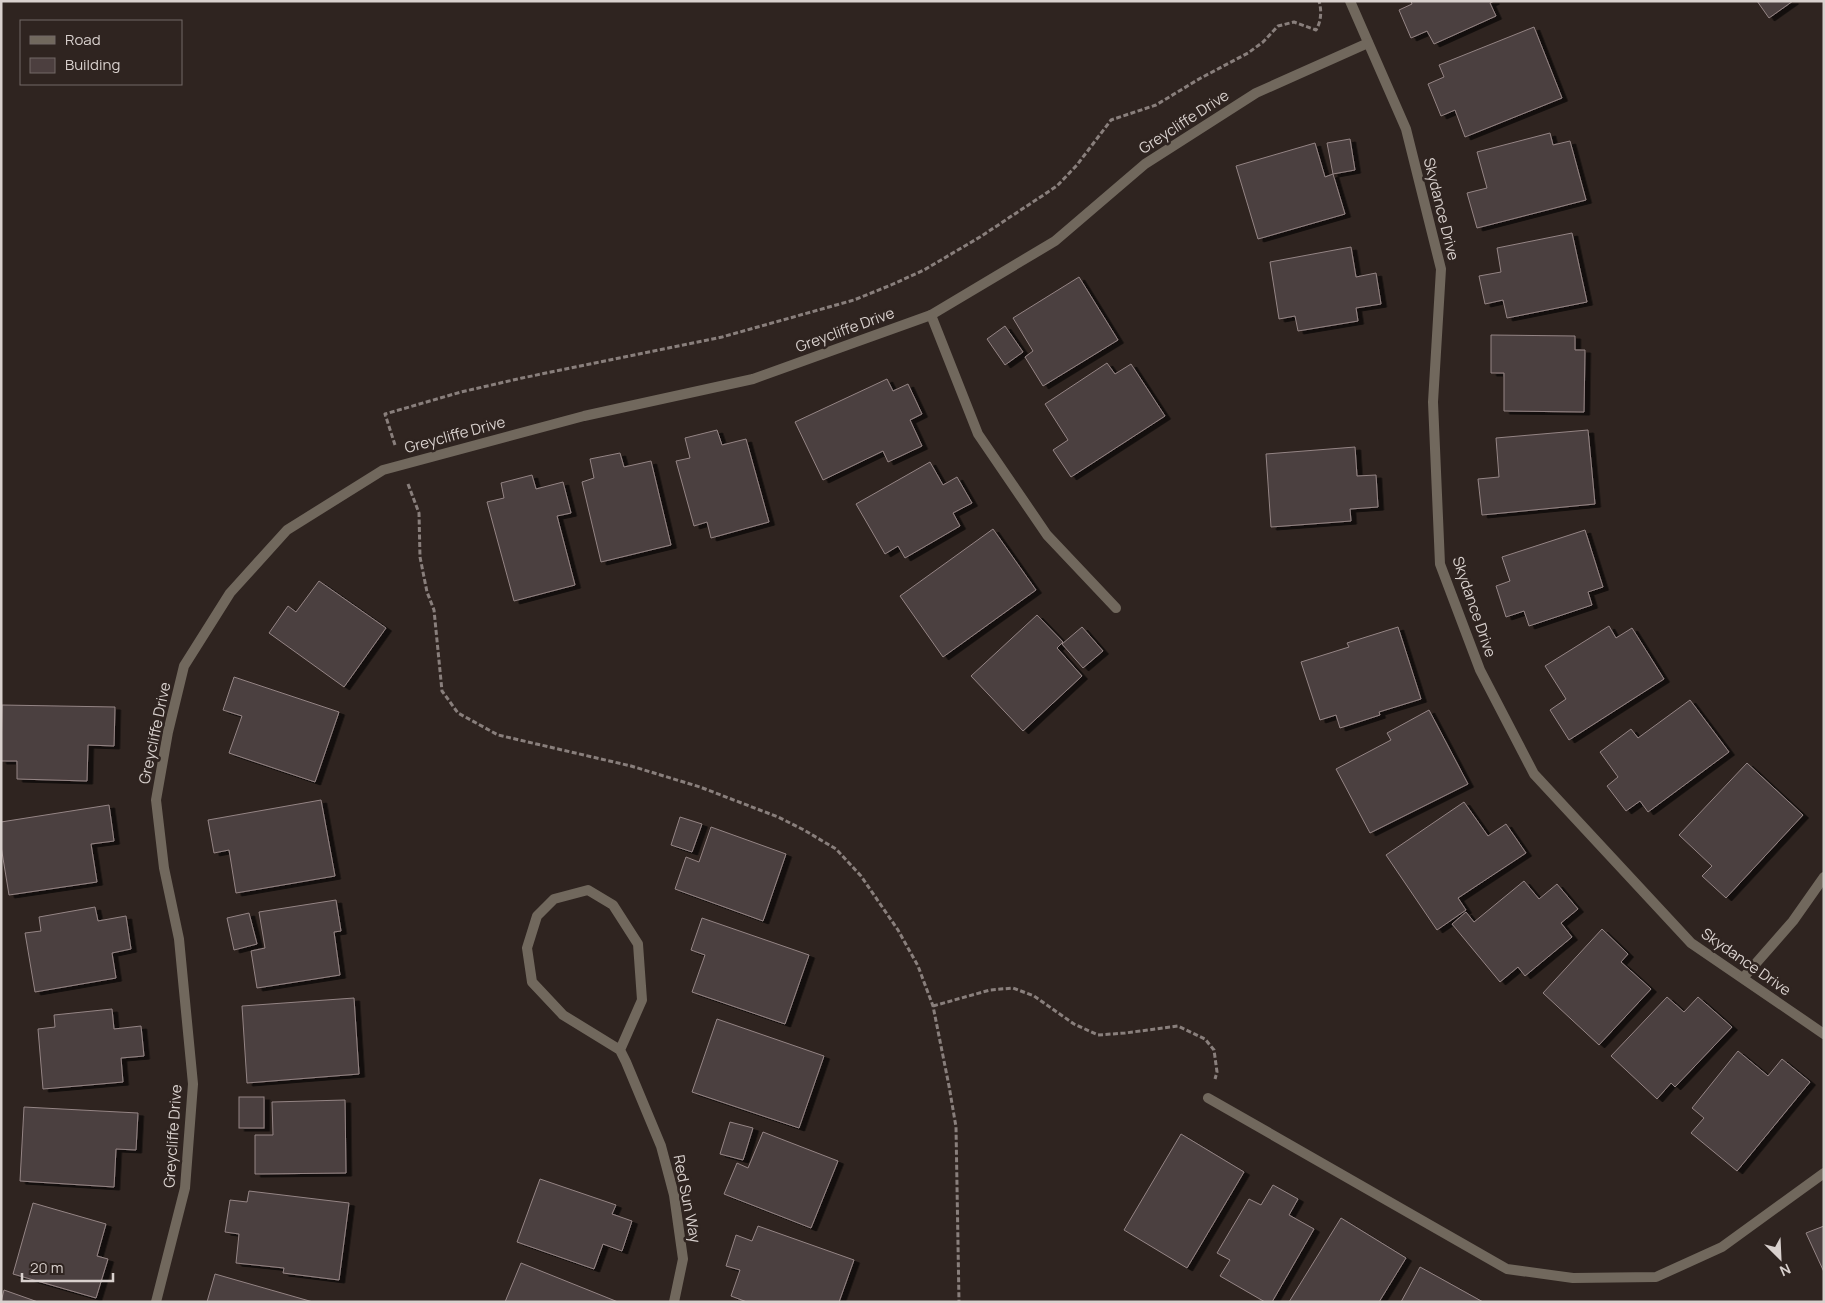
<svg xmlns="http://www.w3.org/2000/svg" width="1825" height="1303" font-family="Manrope,sans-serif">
<defs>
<filter id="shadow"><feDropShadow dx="5.5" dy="3" stdDeviation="0" flood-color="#0009"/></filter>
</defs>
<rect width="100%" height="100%" fill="#2f2420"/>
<g fill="#4c3f3f" stroke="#948585" filter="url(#shadow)">
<path d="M 1411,1 L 1494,1 L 1490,3 L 1496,16 L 1434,44 L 1427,31 L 1411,38 L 1399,10 L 1412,4 Z"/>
<path d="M 1757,1 L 1793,1 L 1769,18 Z"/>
<path d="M 1534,27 L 1562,98 L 1465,137 L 1455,110 L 1441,116 L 1428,84 L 1444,77 L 1439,65 Z"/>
<path d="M 1550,133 L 1553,145 L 1570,141 L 1586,200 L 1477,228 L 1467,193 L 1487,188 L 1477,152 Z"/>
<path d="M 1350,139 L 1355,170 L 1333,174 L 1327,143 Z"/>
<path d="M 1315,143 L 1325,177 L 1333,174 L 1345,214 L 1258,239 L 1236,166 Z"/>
<path d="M 1572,233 L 1587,302 L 1507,318 L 1503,300 L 1485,304 L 1479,276 L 1501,272 L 1497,248 Z"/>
<path d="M 1351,247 L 1356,277 L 1376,273 L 1381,304 L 1356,308 L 1358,321 L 1298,331 L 1295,316 L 1279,319 L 1270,262 Z"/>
<path d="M 1079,277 L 1118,340 L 1043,386 L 1025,357 L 1033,351 L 1013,318 Z"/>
<path d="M 1005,326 L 1023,352 L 1005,365 L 987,339 Z"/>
<path d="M 1491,335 L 1575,336 L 1575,350 L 1585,350 L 1584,412 L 1504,411 L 1504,373 L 1491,373 Z"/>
<path d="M 1107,363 L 1115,374 L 1131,364 L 1165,416 L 1071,477 L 1053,450 L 1068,440 L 1045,404 Z"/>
<path d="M 887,379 L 893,391 L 908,384 L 922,414 L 910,420 L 922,446 L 888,462 L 883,451 L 823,480 L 795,422 Z"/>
<path d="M 717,430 L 722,445 L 746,439 L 769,522 L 711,538 L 707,522 L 694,526 L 676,461 L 690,458 L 685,438 Z"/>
<path d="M 1588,430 L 1595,504 L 1482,515 L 1478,479 L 1499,477 L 1496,438 Z"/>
<path d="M 1355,447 L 1357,476 L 1376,475 L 1378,507 L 1350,509 L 1351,521 L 1271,527 L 1266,454 Z"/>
<path d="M 620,453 L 624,467 L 651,461 L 671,545 L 601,562 L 582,482 L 594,478 L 590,459 Z"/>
<path d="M 930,462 L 943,485 L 957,477 L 972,503 L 953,513 L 960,526 L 905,558 L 898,546 L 885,554 L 856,504 Z"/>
<path d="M 532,475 L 536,489 L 563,482 L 571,513 L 557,516 L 575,585 L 514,601 L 487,502 L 504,498 L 501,483 Z"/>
<path d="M 993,529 L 1036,590 L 943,657 L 900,596 Z"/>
<path d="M 1585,530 L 1603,587 L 1588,592 L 1592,605 L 1529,626 L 1524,611 L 1506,617 L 1496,586 L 1510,581 L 1502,557 Z"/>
<path d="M 319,581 L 386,628 L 344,687 L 269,633 L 288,606 L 296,612 Z"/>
<path d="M 1037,615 L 1063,642 L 1057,648 L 1082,676 L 1023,731 L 971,676 Z"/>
<path d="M 1609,626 L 1616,638 L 1632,628 L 1664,679 L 1569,740 L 1550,710 L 1566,699 L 1545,666 Z"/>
<path d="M 1082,627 L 1103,651 L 1083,668 L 1062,644 Z"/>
<path d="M 1398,627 L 1421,699 L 1379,712 L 1380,715 L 1340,728 L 1336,715 L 1320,720 L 1301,662 L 1349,647 L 1347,643 Z"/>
<path d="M 234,677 L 339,712 L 315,782 L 229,753 L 242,716 L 223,710 Z"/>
<path d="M 1690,700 L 1729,752 L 1648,812 L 1640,801 L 1626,811 L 1607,786 L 1618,777 L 1600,752 L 1631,729 L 1638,738 Z"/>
<path d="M 2,705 L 115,707 L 114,746 L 88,745 L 87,781 L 17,779 L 17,761 L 1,761 Z"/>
<path d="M 1429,710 L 1468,784 L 1370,833 L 1336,769 L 1391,740 L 1387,733 Z"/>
<path d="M 1747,763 L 1803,815 L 1726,898 L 1702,876 L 1712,866 L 1679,835 Z"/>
<path d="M 321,800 L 335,876 L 236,893 L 229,850 L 214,853 L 208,820 Z"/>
<path d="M 1464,802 L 1488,836 L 1506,824 L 1526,853 L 1458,898 L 1466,910 L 1437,930 L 1386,855 Z"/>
<path d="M 109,805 L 114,841 L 91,844 L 97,882 L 9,895 L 1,846 L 1,822 Z"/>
<path d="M 680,817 L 702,824 L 692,852 L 671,845 Z"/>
<path d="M 711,827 L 786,854 L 763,921 L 675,889 L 686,857 L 699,862 Z"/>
<path d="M 1524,881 L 1539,899 L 1557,884 L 1578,909 L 1561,923 L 1572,937 L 1525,976 L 1518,967 L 1500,982 L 1452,924 L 1466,912 L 1474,922 Z"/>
<path d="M 336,900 L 341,931 L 334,932 L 340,975 L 257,988 L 251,951 L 265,948 L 259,912 Z"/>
<path d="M 95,907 L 98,921 L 126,916 L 131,949 L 112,953 L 116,978 L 35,992 L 25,933 L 41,931 L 39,917 Z"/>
<path d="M 249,913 L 257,944 L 234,950 L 227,918 Z"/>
<path d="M 702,918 L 809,955 L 785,1024 L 692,992 L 705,955 L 691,950 Z"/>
<path d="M 1602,929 L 1628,954 L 1621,962 L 1651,989 L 1599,1045 L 1543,993 Z"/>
<path d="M 1667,997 L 1684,1012 L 1698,997 L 1732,1027 L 1675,1087 L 1671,1083 L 1657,1099 L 1611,1056 Z"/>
<path d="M 354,998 L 359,1074 L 247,1083 L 242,1006 Z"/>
<path d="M 112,1009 L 114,1029 L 141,1026 L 144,1056 L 121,1058 L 123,1082 L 43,1089 L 38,1029 L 55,1027 L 54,1015 Z"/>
<path d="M 717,1019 L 824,1056 L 799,1128 L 692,1092 Z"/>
<path d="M 1738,1051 L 1768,1076 L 1782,1059 L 1810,1082 L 1737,1171 L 1691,1133 L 1704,1118 L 1692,1108 Z"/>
<rect x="239" y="1097" width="25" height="31"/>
<path d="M 345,1100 L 346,1173 L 255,1174 L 255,1135 L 273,1135 L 272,1102 Z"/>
<path d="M 24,1107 L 138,1113 L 136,1150 L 116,1149 L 114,1187 L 20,1181 Z"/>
<path d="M 730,1122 L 753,1128 L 743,1160 L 720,1154 Z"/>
<path d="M 763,1132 L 838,1161 L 811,1228 L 724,1194 L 737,1163 L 748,1168 Z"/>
<path d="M 1181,1134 L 1244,1172 L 1187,1268 L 1124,1230 Z"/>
<path d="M 540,1179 L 616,1205 L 612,1214 L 632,1221 L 622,1251 L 603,1244 L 594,1269 L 517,1242 Z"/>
<path d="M 1273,1185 L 1298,1199 L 1289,1215 L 1314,1229 L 1272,1302 L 1265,1302 L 1220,1276 L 1230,1260 L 1217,1253 L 1249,1199 L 1261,1205 Z"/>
<path d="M 249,1191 L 349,1203 L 339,1280 L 283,1273 L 284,1268 L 236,1263 L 239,1234 L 225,1232 L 230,1200 L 247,1202 Z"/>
<path d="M 33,1203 L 106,1224 L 97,1256 L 108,1259 L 96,1298 L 13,1274 Z"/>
<path d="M 1341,1218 L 1406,1258 L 1379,1302 L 1289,1302 Z"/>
<path d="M 758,1226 L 854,1260 L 839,1302 L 747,1302 L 731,1296 L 740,1270 L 726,1266 L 736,1235 L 752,1241 Z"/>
<path d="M 1824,1226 L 1824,1272 L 1806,1233 Z"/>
<path d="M 521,1263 L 618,1302 L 505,1302 Z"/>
<path d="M 1420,1267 L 1483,1302 L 1401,1302 Z"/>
<path d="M 215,1274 L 313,1302 L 207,1302 Z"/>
<path d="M 4,1290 L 38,1302 L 1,1302 Z"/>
</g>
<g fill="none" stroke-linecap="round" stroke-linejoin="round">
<g stroke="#897f7c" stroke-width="3" stroke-dasharray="5 2.5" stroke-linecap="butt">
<path d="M 395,445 L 385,414 L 461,392 L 522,378 L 722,337 L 854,300 L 891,285 L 924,270 L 980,237 L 1057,186 L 1077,165 L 1111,120 L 1156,105 L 1199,79 L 1248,53 L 1263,42 L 1278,26 L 1294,22 L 1316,30 C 1321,22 1322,11 1319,1"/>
<path d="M 408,484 L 419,513 L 420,557 L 427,592 L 434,610 L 442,691 L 458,713 L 498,735 L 631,766 L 700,787 L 778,817 L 804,830 L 836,849 L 861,876 L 898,930 L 918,966 L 933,1006 L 949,1086 L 956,1127 L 959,1302"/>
<path d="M 933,1006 L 990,990 L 1013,988 L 1034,996 L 1074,1024 L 1098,1035 L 1125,1033 L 1178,1026 L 1205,1039 L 1214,1050 L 1217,1072 L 1215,1079"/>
</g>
<g stroke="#71685d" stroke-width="10">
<path d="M 1350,1 L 1406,129 L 1441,269 L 1433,402 L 1440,564 L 1480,670 L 1534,774 L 1691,943 L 1824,1034"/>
<path d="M 931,315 L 978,434 L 1047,535 L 1116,608"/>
<path d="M 1743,978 L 1793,921 L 1824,877"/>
<path d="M 620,1050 L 642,1000 L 638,944 L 613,905 L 588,890 L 554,899 L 537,916 L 527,948 L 532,982 L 563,1015 L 620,1050 L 626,1062 L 661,1146 L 674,1195 L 683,1259 L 674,1302"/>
<path d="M 1208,1098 L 1507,1269 L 1573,1278 L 1656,1277 L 1722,1247 L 1824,1173"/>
<path d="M 156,1302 L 185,1188 L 193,1084 L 179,939 L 164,868 L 156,800 L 168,732 L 184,666 L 230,593 L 287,530 L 383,470 L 584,416 L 753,379 L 931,315 L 1055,241 L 1145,164 L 1256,93 L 1368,43"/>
</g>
</g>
<g text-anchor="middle" stroke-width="5" stroke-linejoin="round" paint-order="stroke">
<g font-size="15" fill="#d9d1ce" stroke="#2f2420">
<text transform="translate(1184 122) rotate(-33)" y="5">Greycliffe Drive</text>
<text transform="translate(1441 209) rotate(76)" y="5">Skydance Drive</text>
<text transform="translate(845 330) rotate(-20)" y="5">Greycliffe Drive</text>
<text transform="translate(455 435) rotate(-15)" y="5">Greycliffe Drive</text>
<text transform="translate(1474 607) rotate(71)" y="5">Skydance Drive</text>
<text transform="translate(155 733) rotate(-78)" y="5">Greycliffe Drive</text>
<text transform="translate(1746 962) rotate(35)" y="5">Skydance Drive</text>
<text transform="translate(173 1136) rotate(-86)" y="5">Greycliffe Drive</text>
<text transform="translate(687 1199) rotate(79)" y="5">Red Sun Way</text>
</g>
</g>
<rect width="1825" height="1303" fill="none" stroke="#d9d1ce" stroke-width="5"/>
<rect x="20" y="20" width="162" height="65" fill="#2f2420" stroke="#736966"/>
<rect x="30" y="36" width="25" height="8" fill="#71685d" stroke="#736966"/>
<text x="65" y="45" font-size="15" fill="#d9d1ce">Road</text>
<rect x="30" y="58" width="25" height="15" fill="#4c3f3f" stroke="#736966"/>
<text x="65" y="70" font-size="15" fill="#d9d1ce">Building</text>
<g transform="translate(1780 1258) rotate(156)" stroke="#2f2420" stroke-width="4" paint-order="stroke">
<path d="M0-4L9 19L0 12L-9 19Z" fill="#d9d1ce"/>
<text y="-8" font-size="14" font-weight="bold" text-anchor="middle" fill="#d9d1ce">N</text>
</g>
<path d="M22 1273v8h91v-8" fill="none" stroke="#d9d1ce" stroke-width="2.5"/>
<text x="30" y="1273" font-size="15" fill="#d9d1ce" stroke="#2f2420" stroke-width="4" paint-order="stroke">20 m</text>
</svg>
